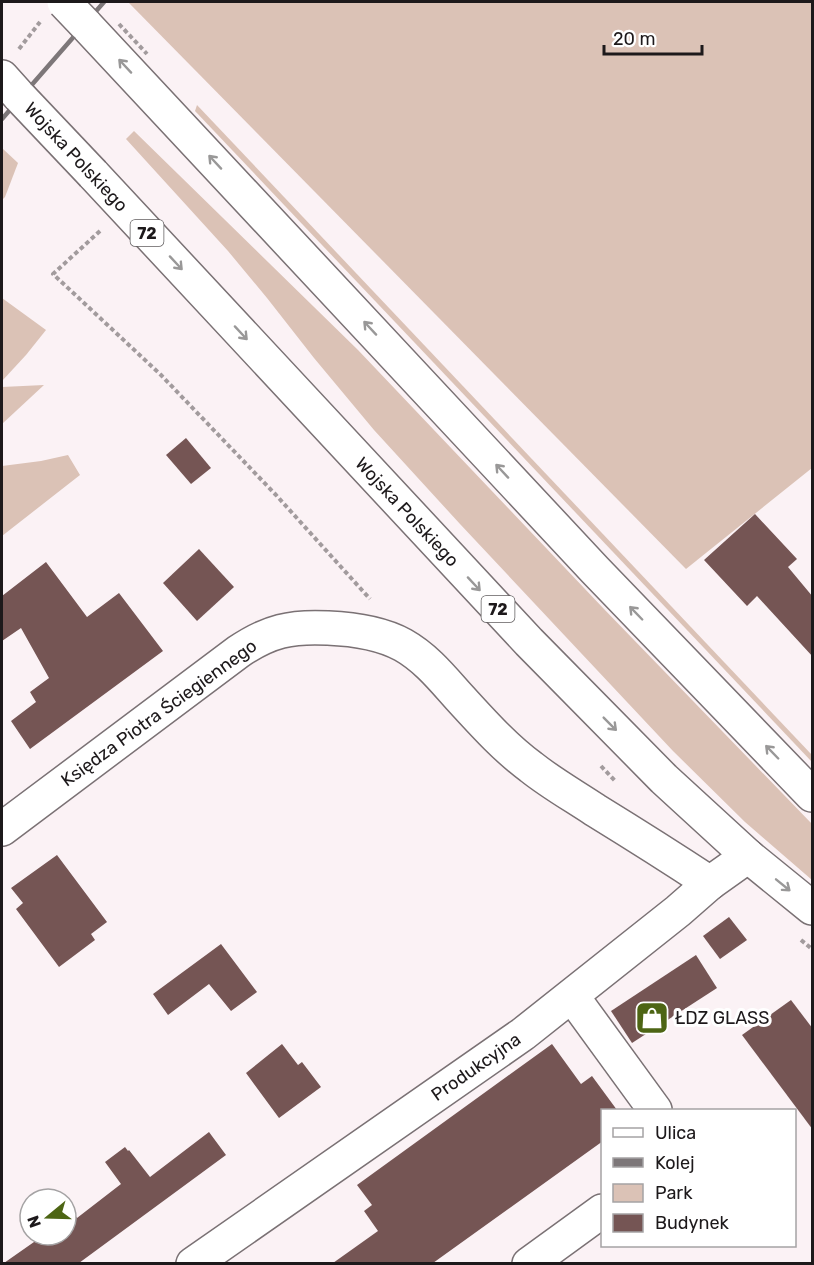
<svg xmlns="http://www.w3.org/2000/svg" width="814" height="1265" font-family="Rubik,sans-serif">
<rect width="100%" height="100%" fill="#fbf2f5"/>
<g fill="#dbc2b6">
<path d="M 128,2 L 812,2 L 812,468 L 686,569 Z"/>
<path d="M 197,105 L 812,755 L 812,762 L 195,111 Z"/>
<path d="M 134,131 L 358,350 L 604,609 L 812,824 L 812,880 L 745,822 L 673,751 L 460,524 L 374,430 L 314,358 L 267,298 L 228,251 L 126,139 Z"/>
<path d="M 2,148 L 18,163 L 5,197 L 2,200 Z"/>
<path d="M 2,298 L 46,330 L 26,355 L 2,381 Z"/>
<path d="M 44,385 L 2,424 L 2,387 Z"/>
<path d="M 68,455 L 80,475 L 2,536 L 2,466 L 41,461 Z"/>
</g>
<g fill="#755554">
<path d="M 186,438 L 211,468 L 191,484 L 166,455 Z"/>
<path d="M 755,514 L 797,559 L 788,567 L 813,597 L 813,657 L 757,596 L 747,606 L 704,560 Z"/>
<path d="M 199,549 L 234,587 L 197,621 L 163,583 Z"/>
<path d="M 46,562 L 87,617 L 119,593 L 163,651 L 30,749 L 11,721 L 36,702 L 30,692 L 49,678 L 21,628 L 2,641 L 2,596 Z"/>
<path d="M 57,855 L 107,922 L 91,934 L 95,940 L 59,967 L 16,909 L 23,903 L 11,888 Z"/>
<path d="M 729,917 L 747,940 L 720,959 L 703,936 Z"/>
<path d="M 221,944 L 257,992 L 231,1011 L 209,984 L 168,1015 L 153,994 Z"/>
<path d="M 696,955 L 717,988 L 632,1043 L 611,1011 Z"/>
<path d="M 791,1000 L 813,1029 L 813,1130 L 742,1035 Z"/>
<path d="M 282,1044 L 298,1065 L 302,1062 L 321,1087 L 279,1118 L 246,1073 Z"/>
<path d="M 552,1044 L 581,1084 L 592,1076 L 617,1110 L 603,1110 L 603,1141 L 433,1263 L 333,1263 L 378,1231 L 364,1211 L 372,1205 L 357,1185 Z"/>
<path d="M 209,1132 L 226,1155 L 79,1263 L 4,1263 L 44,1235 L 66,1235 L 66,1204 L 77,1218 L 121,1184 L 105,1162 L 125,1147 L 128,1151 L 129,1150 L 150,1177 Z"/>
</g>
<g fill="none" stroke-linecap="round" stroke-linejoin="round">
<defs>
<g id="minor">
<path d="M 2,829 L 238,652 C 269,631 291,626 328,628 C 352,629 381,633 403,645 C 426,658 442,678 459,697 C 482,722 504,747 531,767 C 551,783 574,796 595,810 C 634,834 672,858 710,883"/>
<path d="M 572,996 L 655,1110"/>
<path d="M 193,1264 L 523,1034 L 678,911 L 710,883 L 748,856"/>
<path d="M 529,1264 L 602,1211"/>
</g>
<g id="major">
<path d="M 85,24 L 595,570 L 812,795"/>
<path d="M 2,77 L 20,97"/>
<path d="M 93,174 L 529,642 L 664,779 L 748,856 L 812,908"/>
</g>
</defs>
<use href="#minor" stroke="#7a7174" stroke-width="36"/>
<use href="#major" stroke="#7a7174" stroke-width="36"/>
<g stroke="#a29b9d" stroke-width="4" stroke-dasharray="4.5 3" stroke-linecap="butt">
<path d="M 19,49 L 40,22"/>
<path d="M 100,231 L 53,274 L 161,375 L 276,495 L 370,599"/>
<path d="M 601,766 L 616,782"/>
<path d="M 801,940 L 812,949"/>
</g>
<use href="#minor" stroke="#fff" stroke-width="33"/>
<use href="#major" stroke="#fff" stroke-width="33"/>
<path stroke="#7d7779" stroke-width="4.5" d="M 2,119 L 104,2"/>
<defs>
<g id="major-bridge">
<path d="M 64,2 L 85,24"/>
<path d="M 20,97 L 93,174"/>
</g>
</defs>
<use href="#major-bridge" stroke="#7a7174" stroke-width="36" stroke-linecap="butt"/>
<path stroke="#a29b9d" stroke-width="4" stroke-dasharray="4.5 3" stroke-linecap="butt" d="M 119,24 L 147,54"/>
<use href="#major-bridge" stroke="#fff" stroke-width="33"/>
</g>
<defs><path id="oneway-shaft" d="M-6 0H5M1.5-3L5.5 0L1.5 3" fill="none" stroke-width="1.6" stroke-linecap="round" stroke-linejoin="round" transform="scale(1.5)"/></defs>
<g stroke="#999898">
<use href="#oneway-shaft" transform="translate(125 66) rotate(-133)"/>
<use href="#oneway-shaft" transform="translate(215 162) rotate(-133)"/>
<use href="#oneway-shaft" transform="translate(176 263) rotate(47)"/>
<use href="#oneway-shaft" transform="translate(370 328) rotate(-133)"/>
<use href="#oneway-shaft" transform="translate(241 333) rotate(47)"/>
<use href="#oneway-shaft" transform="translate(502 471) rotate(-133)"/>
<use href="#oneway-shaft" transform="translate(474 584) rotate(47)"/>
<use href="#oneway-shaft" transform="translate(636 613) rotate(-134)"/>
<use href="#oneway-shaft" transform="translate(610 724) rotate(45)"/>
<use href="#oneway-shaft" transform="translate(772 752) rotate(-134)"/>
<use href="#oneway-shaft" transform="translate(783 885) rotate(39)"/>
</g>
<defs>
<symbol id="shop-square" viewBox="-11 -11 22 22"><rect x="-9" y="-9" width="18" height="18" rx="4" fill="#4d6514" stroke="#fff"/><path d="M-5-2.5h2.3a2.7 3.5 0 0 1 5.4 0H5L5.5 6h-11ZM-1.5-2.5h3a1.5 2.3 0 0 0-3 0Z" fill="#fff"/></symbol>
</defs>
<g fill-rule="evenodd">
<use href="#shop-square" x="633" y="999" width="38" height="38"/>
</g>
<g text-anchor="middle" stroke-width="6" stroke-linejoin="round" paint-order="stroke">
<g fill="#fff" stroke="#615e5f" stroke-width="1.5">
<rect x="130.5" y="220" width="33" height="26" rx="4.5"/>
<rect x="481.5" y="596" width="33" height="26" rx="4.5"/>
</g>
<g font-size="16" font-weight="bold" fill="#1d191b">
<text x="147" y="239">72</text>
<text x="498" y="615">72</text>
</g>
<g font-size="18" fill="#1d191b" stroke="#fff">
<text transform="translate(76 157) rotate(47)" y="6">Wojska Polskiego</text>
<text transform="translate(407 512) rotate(47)" y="6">Wojska Polskiego</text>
<text transform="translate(159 713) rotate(-36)" y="6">Księdza Piotra Ściegiennego</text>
<text transform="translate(476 1067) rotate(-35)" y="6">Produkcyjna</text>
</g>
<g font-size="18" fill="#1d191b" stroke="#fff" text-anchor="start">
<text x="675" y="1024">ŁDZ GLASS</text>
</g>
</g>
<rect width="814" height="1265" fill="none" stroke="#1d191b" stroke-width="6"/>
<rect x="601" y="1109" width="195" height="138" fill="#ffffff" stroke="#a5a3a4" stroke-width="1.5"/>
<rect x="613" y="1128" width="30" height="9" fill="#ffffff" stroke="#a5a3a4" stroke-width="1.5"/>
<text x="655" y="1139" font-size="18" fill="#1d191b">Ulica</text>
<rect x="613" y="1158" width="30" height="9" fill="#7d7779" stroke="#a5a3a4" stroke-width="1.5"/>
<text x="655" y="1169" font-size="18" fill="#1d191b">Kolej</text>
<rect x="613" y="1184" width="30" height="18" fill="#dbc2b6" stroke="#a5a3a4" stroke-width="1.5"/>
<text x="655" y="1199" font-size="18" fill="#1d191b">Park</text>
<rect x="613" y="1214" width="30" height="18" fill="#755554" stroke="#a5a3a4" stroke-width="1.5"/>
<text x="655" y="1229" font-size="18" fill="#1d191b">Budynek</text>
<g transform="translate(48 1217) rotate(251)"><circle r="28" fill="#ffffff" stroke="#a5a3a4" stroke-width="1.5"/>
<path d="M0-4.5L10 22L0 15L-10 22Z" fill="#4d6514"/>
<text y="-9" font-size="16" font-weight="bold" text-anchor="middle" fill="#1d191b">N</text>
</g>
<path d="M604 45v9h98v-9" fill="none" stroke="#1d191b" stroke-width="3"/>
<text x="613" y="45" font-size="18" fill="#1d191b" stroke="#ffffff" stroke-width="4.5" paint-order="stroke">20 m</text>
</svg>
